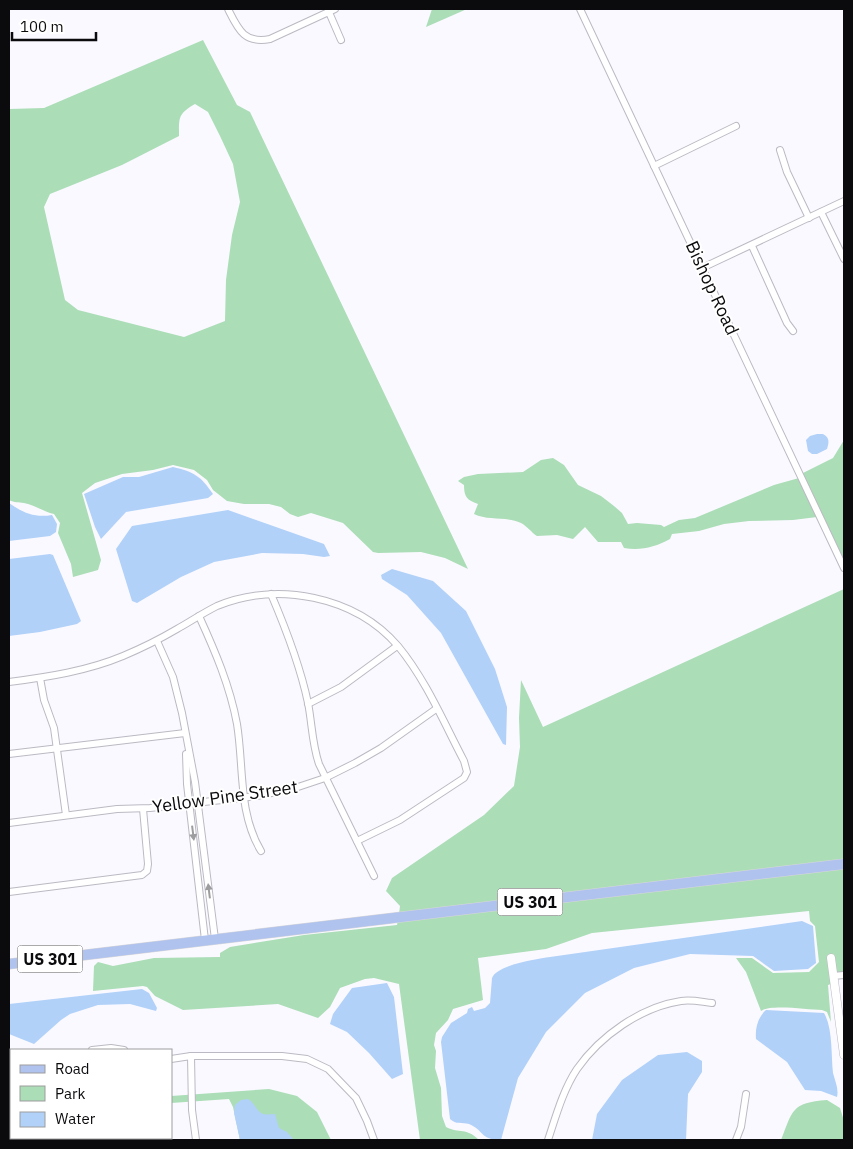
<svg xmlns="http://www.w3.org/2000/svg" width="853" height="1149" font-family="'IBM Plex Sans',sans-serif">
<rect width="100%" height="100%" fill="#faf9ff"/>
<g fill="#abddb7" fill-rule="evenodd">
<path d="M 432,9 L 467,9 L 426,27 Z"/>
<path d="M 203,40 L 237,105 L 250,112 L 468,569 L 445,558 L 421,552 L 378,553 L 373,552 L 343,523 L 311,513 L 298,517 L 290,514 L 281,507 L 269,504 L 244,504 L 227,501 L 213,490 L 207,480 L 194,470 L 173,465 L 153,470 L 122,474 L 95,483 L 82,493 L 101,560 L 98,570 L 73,577 L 71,564 L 58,533 L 60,523 L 54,514 C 44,512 35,505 24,503 C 18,502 15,503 9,500 L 9,109 L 44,108 ZM 195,104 L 208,112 L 220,136 L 233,164 L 240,202 L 232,235 L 226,280 L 225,321 L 184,337 L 78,310 L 65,300 L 44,207 L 50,194 L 122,165 L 179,136 C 179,117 178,114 195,104 Z"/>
<path d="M 844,440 L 844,560 L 803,473 L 833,458 Z"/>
<path d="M 553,458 L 564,465 L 578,485 L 601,496 L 614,506 L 622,513 L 628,524 L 637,523 L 661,525 L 664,527 L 679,520 L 695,518 L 774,485 L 799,478 L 817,517 L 793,520 L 749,521 L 724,524 L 699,531 L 672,534 L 670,539 C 655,547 641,551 624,548 L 621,542 L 598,542 L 585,527 L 573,539 L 557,535 L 537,536 C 532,533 527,526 521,523 C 506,516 488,521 474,514 L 478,504 C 467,500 464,497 464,485 L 458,481 L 464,477 L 478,474 L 523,472 L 541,460 Z"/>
<path d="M 844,589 L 844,861 L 399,914 L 400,906 L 386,891 L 392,878 L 484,815 L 514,786 L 520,747 L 519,718 L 521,680 L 543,727 Z"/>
<path d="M 844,867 L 844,972 L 836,973 L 834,955 L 828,955 L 831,984 L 828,985 L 831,1022 L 827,1012 L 822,1010 C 808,1010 771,1004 761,1011 L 746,972 L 736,958 L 752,958 L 773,973 L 809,972 L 819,962 L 815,926 L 810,921 L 809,911 L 592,933 L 546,949 L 478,958 L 483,1000 L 453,1009 L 448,1020 L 436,1033 L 434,1045 L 436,1051 L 435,1068 L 441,1088 L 442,1116 L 446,1127 C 460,1134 466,1127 479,1140 L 420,1140 L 399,984 L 374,978 L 365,979 L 340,988 L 330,1007 L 318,1018 L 278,1004 L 183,1010 L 155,996 L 147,987 L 143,986 L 93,991 L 94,966 L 98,962 L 113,966 L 154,958 L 220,957 L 220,953 L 230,947 L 304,935 L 397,925 L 398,920 Z"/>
<path d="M 269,1089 L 297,1096 L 317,1112 L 331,1140 L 240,1140 L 233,1107 L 229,1099 L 171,1103 L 171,1096 Z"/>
<path d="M 827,1100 L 840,1108 L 844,1121 L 844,1140 L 781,1140 C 793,1110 791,1103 827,1100 Z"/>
</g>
<g fill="#b1d1f9">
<path d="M 817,434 L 823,434 C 830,438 829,442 827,449 L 817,454 L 812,454 L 808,451 L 806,440 L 810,436 Z"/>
<path d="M 173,467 C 194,472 201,476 213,494 L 208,498 L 126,512 L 101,539 L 95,527 L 84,494 L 123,477 L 139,477 Z"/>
<path d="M 9,503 C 23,513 35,518 52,515 L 57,524 L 56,532 L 50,536 L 9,541 Z"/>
<path d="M 228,510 L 324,544 L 330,556 L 324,557 L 303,554 L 262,553 L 214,562 L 181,577 L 137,603 L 132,601 L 116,549 L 132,526 Z"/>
<path d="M 50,554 L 53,555 L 81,621 L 77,624 L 40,632 L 9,636 L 9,559 Z"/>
<path d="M 392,569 L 433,581 L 466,611 L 495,669 L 507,707 L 506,745 L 503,744 L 441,633 L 407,595 L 382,579 L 381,575 Z"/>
<path d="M 802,921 L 813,926 L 816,963 L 808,969 L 774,971 L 753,956 L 690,954 L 634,968 L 585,993 L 546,1032 L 518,1078 L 501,1140 C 480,1140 484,1130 469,1124 C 462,1122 456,1125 450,1119 L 441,1042 L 442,1037 L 451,1023 L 467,1013 L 468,1009 L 472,1007 L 474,1011 L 485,1008 L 490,1003 L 492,978 C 497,965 536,959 550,957 Z"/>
<path d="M 387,983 L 394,997 L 403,1074 L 392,1079 L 369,1053 L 347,1032 L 330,1024 L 333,1014 L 352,988 Z"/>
<path d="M 142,989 L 149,993 L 157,1008 L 156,1011 L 130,1004 L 98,1005 L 70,1014 L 61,1020 L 34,1044 L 9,1034 L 9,1004 Z"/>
<path d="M 766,1010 L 824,1013 C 833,1028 831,1056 833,1073 C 835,1081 839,1089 837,1097 L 821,1091 L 805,1090 L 787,1062 L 756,1039 C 755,1028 758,1017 766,1010 Z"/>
<path d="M 687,1052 L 702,1061 L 702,1072 L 688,1094 L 686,1140 L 592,1140 L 597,1114 L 622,1080 L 658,1055 Z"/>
<path d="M 248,1099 C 255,1103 256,1111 263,1114 C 266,1115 271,1114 275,1114 L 279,1128 L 287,1132 L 294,1140 L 240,1140 L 234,1113 L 235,1105 L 241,1100 Z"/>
</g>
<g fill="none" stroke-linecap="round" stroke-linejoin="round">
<defs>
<g id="minor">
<path d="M 228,9 C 238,29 244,44 270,39 L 335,9"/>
<path d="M 580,9 L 844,568"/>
<path d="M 328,10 L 341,40"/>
<path d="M 780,150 L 787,172 L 809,218"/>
<path d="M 654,166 L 736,126"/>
<path d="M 821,212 L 844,259"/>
<path d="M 752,246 L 787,323 L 793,331"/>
<path d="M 702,268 L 844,201"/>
<path d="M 271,594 C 286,629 300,665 308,703 C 312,723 312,744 319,764 L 374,876"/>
<path d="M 199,616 C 215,651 230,686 237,724 C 244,767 238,813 261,851"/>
<path d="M 157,641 L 173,677 L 182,713 L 195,782 L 215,939"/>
<path d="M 40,678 L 44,700 L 54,728 L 66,815"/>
<path d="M 9,682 C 48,677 87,671 123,656 C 142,648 160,639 177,629 C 191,621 203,613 217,606 C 277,581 355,596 398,646 C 426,680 444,723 464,761 L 467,772 L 464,778 L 400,820 L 357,841"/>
<path d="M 308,704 L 341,687 L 397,646"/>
<path d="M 9,754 L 185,733"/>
<path d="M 186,754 L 187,784 L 205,940"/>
<path d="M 9,823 L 117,809 L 150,808 L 257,796 L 295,788 L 325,778 L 355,763 L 381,748 L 436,709"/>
<path d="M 9,892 L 142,875 L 147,871 L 148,864 L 143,809"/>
<path d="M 833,976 L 844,975"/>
<path d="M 92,1050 L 111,1048 L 124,1050"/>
<path d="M 191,1056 L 192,1110 L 196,1140"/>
<path d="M 171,1059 L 191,1056 L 282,1056 L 307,1059 L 328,1069 L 356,1098 L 367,1121 L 374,1140"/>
<path d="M 9,1081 L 11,1082"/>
<path d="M 60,1140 L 60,1138"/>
<path d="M 548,1140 C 556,1116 563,1090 577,1069 C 600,1036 641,1007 681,1001 C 691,999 702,1002 712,1003"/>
<path d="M 736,1140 L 741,1127 L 746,1094"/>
</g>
<path id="tertiary" d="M 831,958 L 844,1055"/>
<path id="primary" d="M 9,964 L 844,864"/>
</defs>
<use href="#minor" stroke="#bbbac3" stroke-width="8"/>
<use href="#tertiary" stroke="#bbbac3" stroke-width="9"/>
<use href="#primary" stroke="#d8d8d8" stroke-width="11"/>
<use href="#minor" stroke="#fff" stroke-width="6"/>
<use href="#tertiary" stroke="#fff" stroke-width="8"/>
<use href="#primary" stroke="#b0c2ee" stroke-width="10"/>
</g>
<defs><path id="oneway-solid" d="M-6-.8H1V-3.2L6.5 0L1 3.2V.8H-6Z" transform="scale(1.25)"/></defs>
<g fill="#9d9d9f">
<use href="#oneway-solid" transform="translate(193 833) rotate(83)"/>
<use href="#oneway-solid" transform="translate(209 891) rotate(-97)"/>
</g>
<g text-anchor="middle" stroke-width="4" stroke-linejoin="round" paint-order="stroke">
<g fill="#fff" stroke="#545456" stroke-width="1">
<rect x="497.5" y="888.5" width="65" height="27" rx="4"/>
<rect x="17.5" y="945.5" width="65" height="27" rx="4"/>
</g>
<g font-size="16" font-weight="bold" fill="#0b0b0e">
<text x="530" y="908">US 301</text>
<text x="50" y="965">US 301</text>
</g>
<g font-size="18" fill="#0b0b0e" stroke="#fff">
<text transform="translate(712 288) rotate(65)" y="6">Bishop Road</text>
<text transform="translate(225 797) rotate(-8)" y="6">Yellow Pine Street</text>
</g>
</g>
<rect width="853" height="1149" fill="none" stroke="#0b0b0e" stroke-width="20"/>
<rect x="10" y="1049" width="162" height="90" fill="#ffffff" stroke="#9d9d9f"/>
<rect x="20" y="1065" width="25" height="8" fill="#b0c2ee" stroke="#9d9d9f"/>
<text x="55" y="1074" font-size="15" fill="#0b0b0e">Road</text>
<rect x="20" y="1086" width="25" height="15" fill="#abddb7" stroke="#9d9d9f"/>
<text x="55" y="1099" font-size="15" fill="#0b0b0e">Park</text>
<rect x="20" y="1112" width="25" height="15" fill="#b1d1f9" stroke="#9d9d9f"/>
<text x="55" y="1124" font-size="15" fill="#0b0b0e">Water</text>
<path d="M12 32v8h84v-8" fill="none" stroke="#0b0b0e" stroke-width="2.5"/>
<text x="20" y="32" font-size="15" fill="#0b0b0e" stroke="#ffffff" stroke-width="4" paint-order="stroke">100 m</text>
</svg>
